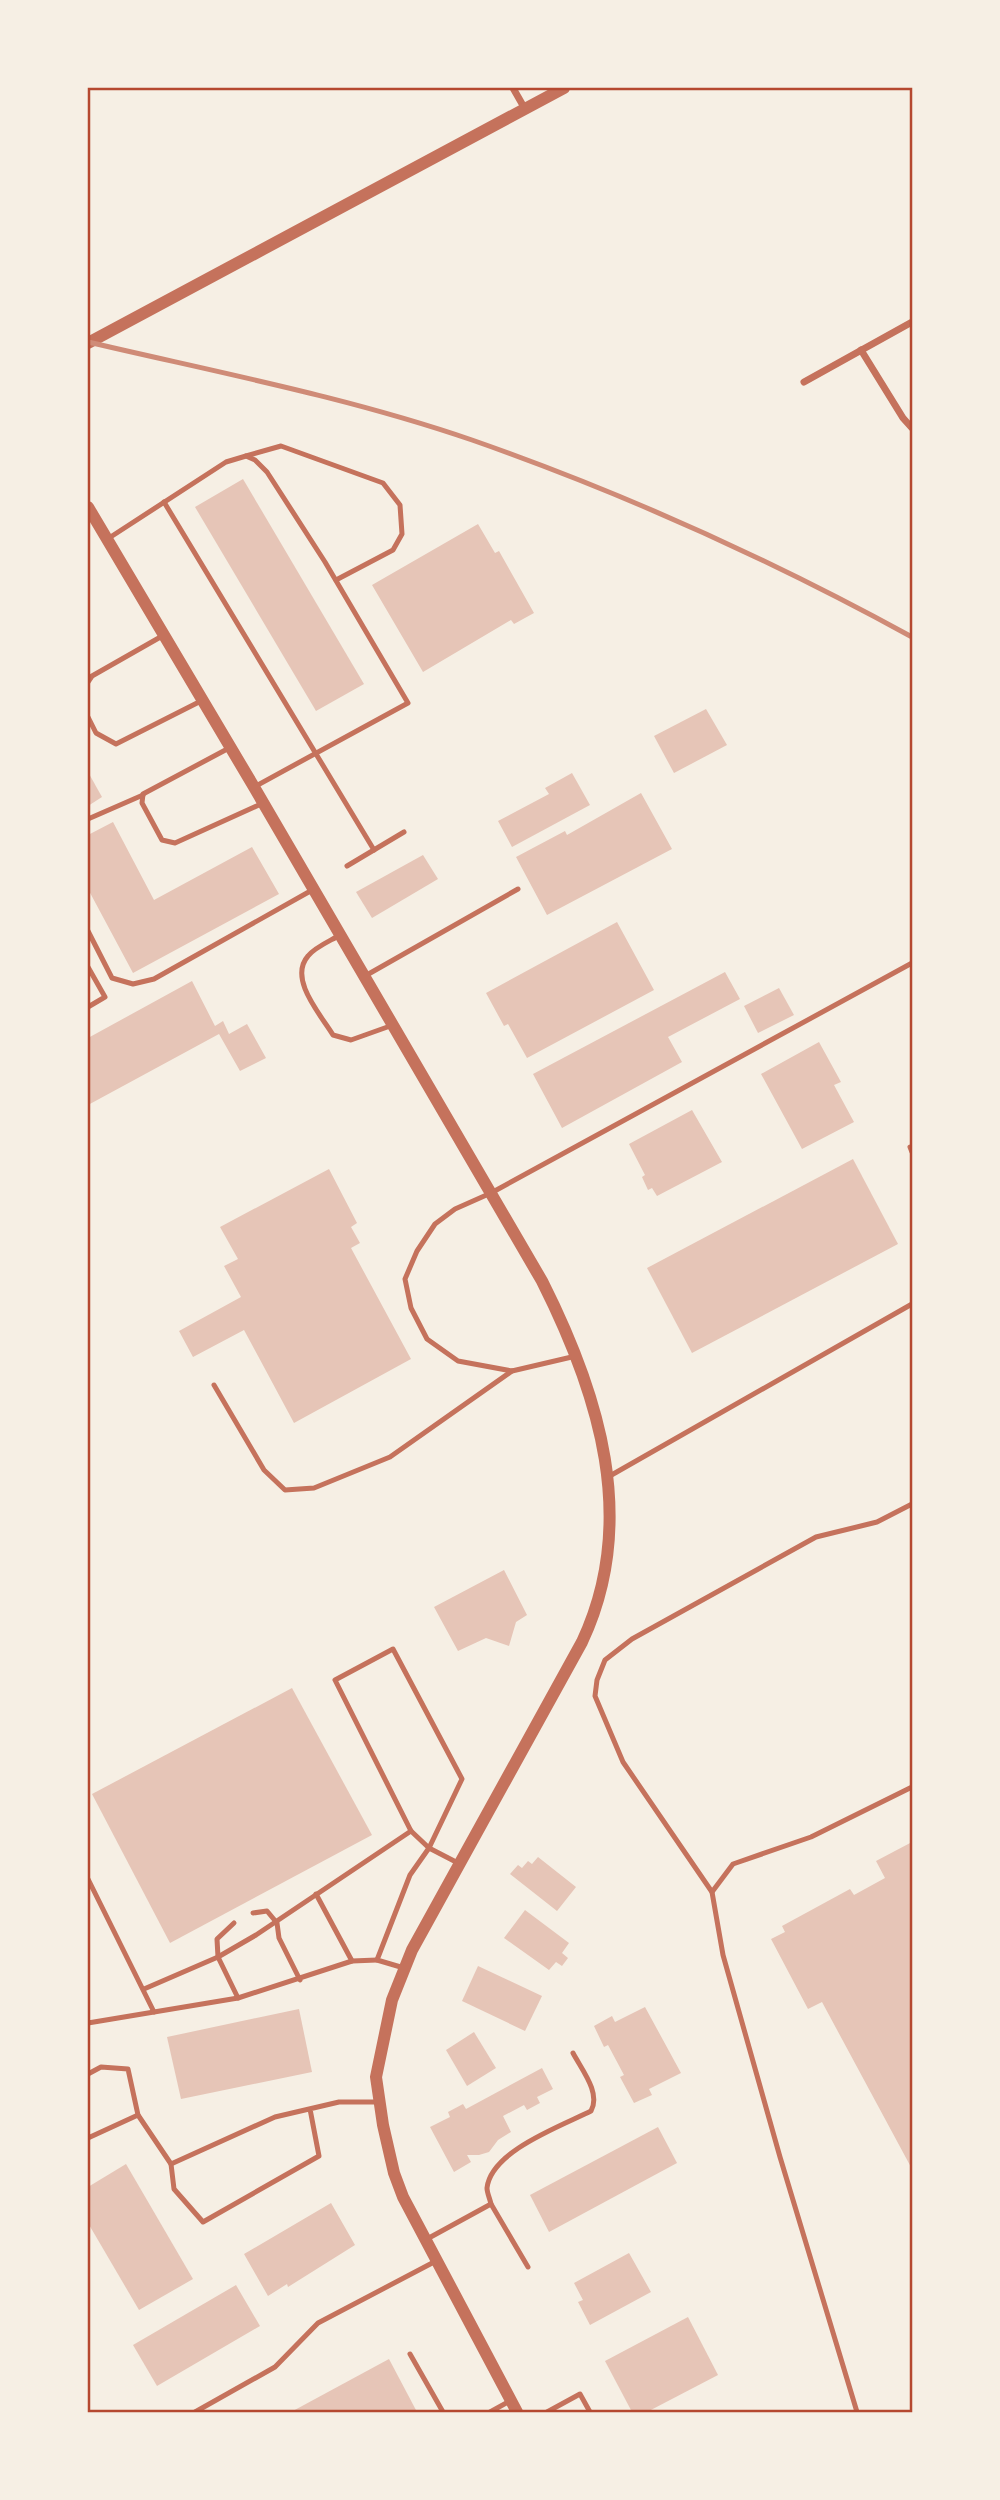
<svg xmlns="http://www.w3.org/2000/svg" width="1000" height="2500" font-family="'Roboto Condensed',sans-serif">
<rect width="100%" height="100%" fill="#f6efe4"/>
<g fill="#e6c5b7">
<path d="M 243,479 L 364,684 L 316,711 L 195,507 Z"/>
<path d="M 478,524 L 495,553 L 499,551 L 534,613 L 514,624 L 511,620 L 423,672 L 372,585 Z"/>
<path d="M 706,709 L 727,745 L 674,773 L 654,736 Z"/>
<path d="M 88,772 L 102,797 L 88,806 Z"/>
<path d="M 572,773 L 590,805 L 512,847 L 498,821 L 549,794 L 545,788 Z"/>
<path d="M 641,793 L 672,849 L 547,915 L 516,857 L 565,831 L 567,835 Z"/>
<path d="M 113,822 L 154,900 L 252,847 L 279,894 L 133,973 L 88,889 L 88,835 Z"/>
<path d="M 423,855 L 438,879 L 372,918 L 356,892 Z"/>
<path d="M 617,922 L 654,990 L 527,1058 L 508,1024 L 504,1026 L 486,993 Z"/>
<path d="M 725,972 L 740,999 L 668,1037 L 682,1062 L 562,1128 L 533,1074 Z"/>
<path d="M 192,981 L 215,1026 L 223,1021 L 229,1034 L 247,1024 L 266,1058 L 240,1071 L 219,1034 L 88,1105 L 88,1038 Z"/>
<path d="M 779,988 L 794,1015 L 758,1033 L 744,1006 Z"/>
<path d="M 819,1042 L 841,1082 L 834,1085 L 854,1122 L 802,1149 L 761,1074 Z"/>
<path d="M 692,1110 L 722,1162 L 657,1196 L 652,1188 L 648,1190 L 642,1177 L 645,1175 L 629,1144 Z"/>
<path d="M 853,1159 L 898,1244 L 692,1353 L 647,1268 Z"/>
<path d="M 329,1169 L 357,1223 L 351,1227 L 360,1243 L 351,1248 L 411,1359 L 294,1423 L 244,1330 L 193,1357 L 179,1331 L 241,1297 L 224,1266 L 238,1259 L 220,1227 Z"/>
<path d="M 504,1570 L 527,1615 L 516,1622 L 509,1646 L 486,1638 L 458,1651 L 434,1607 Z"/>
<path d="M 292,1688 L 372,1835 L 170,1943 L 92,1794 Z"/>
<path d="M 912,1842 L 912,2169 L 822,2002 L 808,2009 L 771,1939 L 785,1932 L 782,1926 L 850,1889 L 854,1895 L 885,1878 L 876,1861 Z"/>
<path d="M 538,1857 L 576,1887 L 557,1911 L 510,1874 L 518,1865 L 522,1868 L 528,1861 L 532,1864 Z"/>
<path d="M 525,1910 L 569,1943 L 562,1953 L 568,1958 L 562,1966 L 556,1962 L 549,1970 L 504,1938 Z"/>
<path d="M 478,1966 L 542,1996 L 525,2031 L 462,2001 Z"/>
<path d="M 645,2007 L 681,2073 L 649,2089 L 652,2095 L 634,2103 L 620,2077 L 624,2075 L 608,2045 L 604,2047 L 594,2026 L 612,2016 L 615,2022 Z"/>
<path d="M 299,2009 L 312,2072 L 181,2099 L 167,2037 Z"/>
<path d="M 474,2032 L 496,2068 L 467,2086 L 446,2050 Z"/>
<path d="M 542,2068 L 553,2089 L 537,2097 L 540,2103 L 527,2110 L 524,2105 L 503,2116 L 511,2132 L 498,2140 L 489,2152 L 479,2155 L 467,2155 L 471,2162 L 454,2172 L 430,2127 L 450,2117 L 448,2112 L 463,2104 L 466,2109 Z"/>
<path d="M 658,2127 L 677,2163 L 549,2232 L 530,2195 Z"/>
<path d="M 126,2164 L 193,2279 L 139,2310 L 88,2223 L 88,2187 Z"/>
<path d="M 331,2203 L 355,2245 L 288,2287 L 287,2284 L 268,2296 L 244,2254 Z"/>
<path d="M 629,2253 L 651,2292 L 590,2325 L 578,2302 L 583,2300 L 574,2283 Z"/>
<path d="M 236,2285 L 260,2326 L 157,2386 L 133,2345 Z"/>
<path d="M 688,2317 L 718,2375 L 647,2412 L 632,2412 L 605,2361 Z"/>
<path d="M 389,2359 L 417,2412 L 291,2412 Z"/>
</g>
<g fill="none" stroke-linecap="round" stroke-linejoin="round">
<g stroke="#c5725c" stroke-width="5">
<path d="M 246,456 L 281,446 L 383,483 L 400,505 L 402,534 L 393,550 L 336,580"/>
<path d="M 164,502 L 374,850"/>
<path d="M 109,538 L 226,462 L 246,456 L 255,460 L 267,472 L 325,562 L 408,703 L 254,787"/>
<path d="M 88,682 L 92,676 L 164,635"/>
<path d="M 88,717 L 96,733 L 116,744 L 201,701"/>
<path d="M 231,747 L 143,794 L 142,803 L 162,840 L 175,843 L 261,804"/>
<path d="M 88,819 L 143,795"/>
<path d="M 347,866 L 404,832"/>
<path d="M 88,931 L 112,978 L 133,984 L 154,979 L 314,889"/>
<path d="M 340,935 C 330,941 315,947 308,956 C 288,979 321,1015 333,1035 L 351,1040 L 393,1025"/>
<path d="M 88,967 L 105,997 L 88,1007"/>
<path d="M 365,976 L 518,889"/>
<path d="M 910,1147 L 912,1152"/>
<path d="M 576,1356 L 512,1371 L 458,1361 L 427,1339 L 411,1308 L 405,1279 L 417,1251 L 435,1224 L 455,1209 L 491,1193 L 912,963"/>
<path d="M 214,1385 L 264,1470 L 285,1490 L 314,1488 L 390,1457 L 512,1371"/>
<path d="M 608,1477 L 912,1304"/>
<path d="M 393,1649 L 462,1779 L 429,1848 L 411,1831 L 335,1680 Z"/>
<path d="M 88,1879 L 154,2012"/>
<path d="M 712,1892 L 623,1762 L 595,1696 L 597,1680 L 605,1660 L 632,1639 L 816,1537 L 877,1522 L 912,1504"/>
<path d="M 316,1894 L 352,1961"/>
<path d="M 253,1913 L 267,1911 L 277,1923 L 279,1938 L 300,1980"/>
<path d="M 234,1923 L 217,1939 L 218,1957 L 238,1998"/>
<path d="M 404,1968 L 377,1960 L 410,1875 L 429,1848 L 458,1863"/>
<path d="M 144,1989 L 218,1957 L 256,1935 L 411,1831"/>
<path d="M 88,2023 L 238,1998 L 352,1961 L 377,1960"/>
<path d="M 88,2074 L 101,2067 L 128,2069 L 138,2115 L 171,2164"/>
<path d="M 310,2109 L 319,2156 L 203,2222 L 174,2189 L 171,2164 L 275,2117 L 339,2102 L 380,2102"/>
<path d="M 88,2138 L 138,2115"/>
<path d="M 491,2204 L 528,2267"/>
<path d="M 427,2239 L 491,2204 C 490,2199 487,2193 487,2188 C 491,2151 561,2126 591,2111 C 601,2093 582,2070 573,2053"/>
<path d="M 410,2354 L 443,2412"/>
<path d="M 195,2412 L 275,2367 L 318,2323 L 436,2261"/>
<path d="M 490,2412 L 510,2401"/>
<path d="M 547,2412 L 580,2394 L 590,2412"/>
<path d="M 857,2412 L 780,2157 L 723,1955 L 712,1892 L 733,1864 L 811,1837 L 912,1787"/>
</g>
<g stroke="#c5725c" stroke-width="7">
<path d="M 513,88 L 525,109"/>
<path d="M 861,350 L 903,418 L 912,428"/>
<path d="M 804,382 L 912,322"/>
</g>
<g stroke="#c5725c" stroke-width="12">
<path d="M 88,343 L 564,88"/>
<path d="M 88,507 L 254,787 L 542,1281 C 599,1394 639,1521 582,1642 L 412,1950 L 392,2000 L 376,2077 L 383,2125 L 394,2173 L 403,2197 L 517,2412"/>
</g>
<path stroke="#cf8b77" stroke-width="5" d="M 88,342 C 216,372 347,397 472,440 C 624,493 771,560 912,637"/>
</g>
<rect width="1000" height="2500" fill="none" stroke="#f6efe4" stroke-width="178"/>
<rect x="89" y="89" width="822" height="2322" fill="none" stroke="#b5482f" stroke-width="2.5"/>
</svg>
